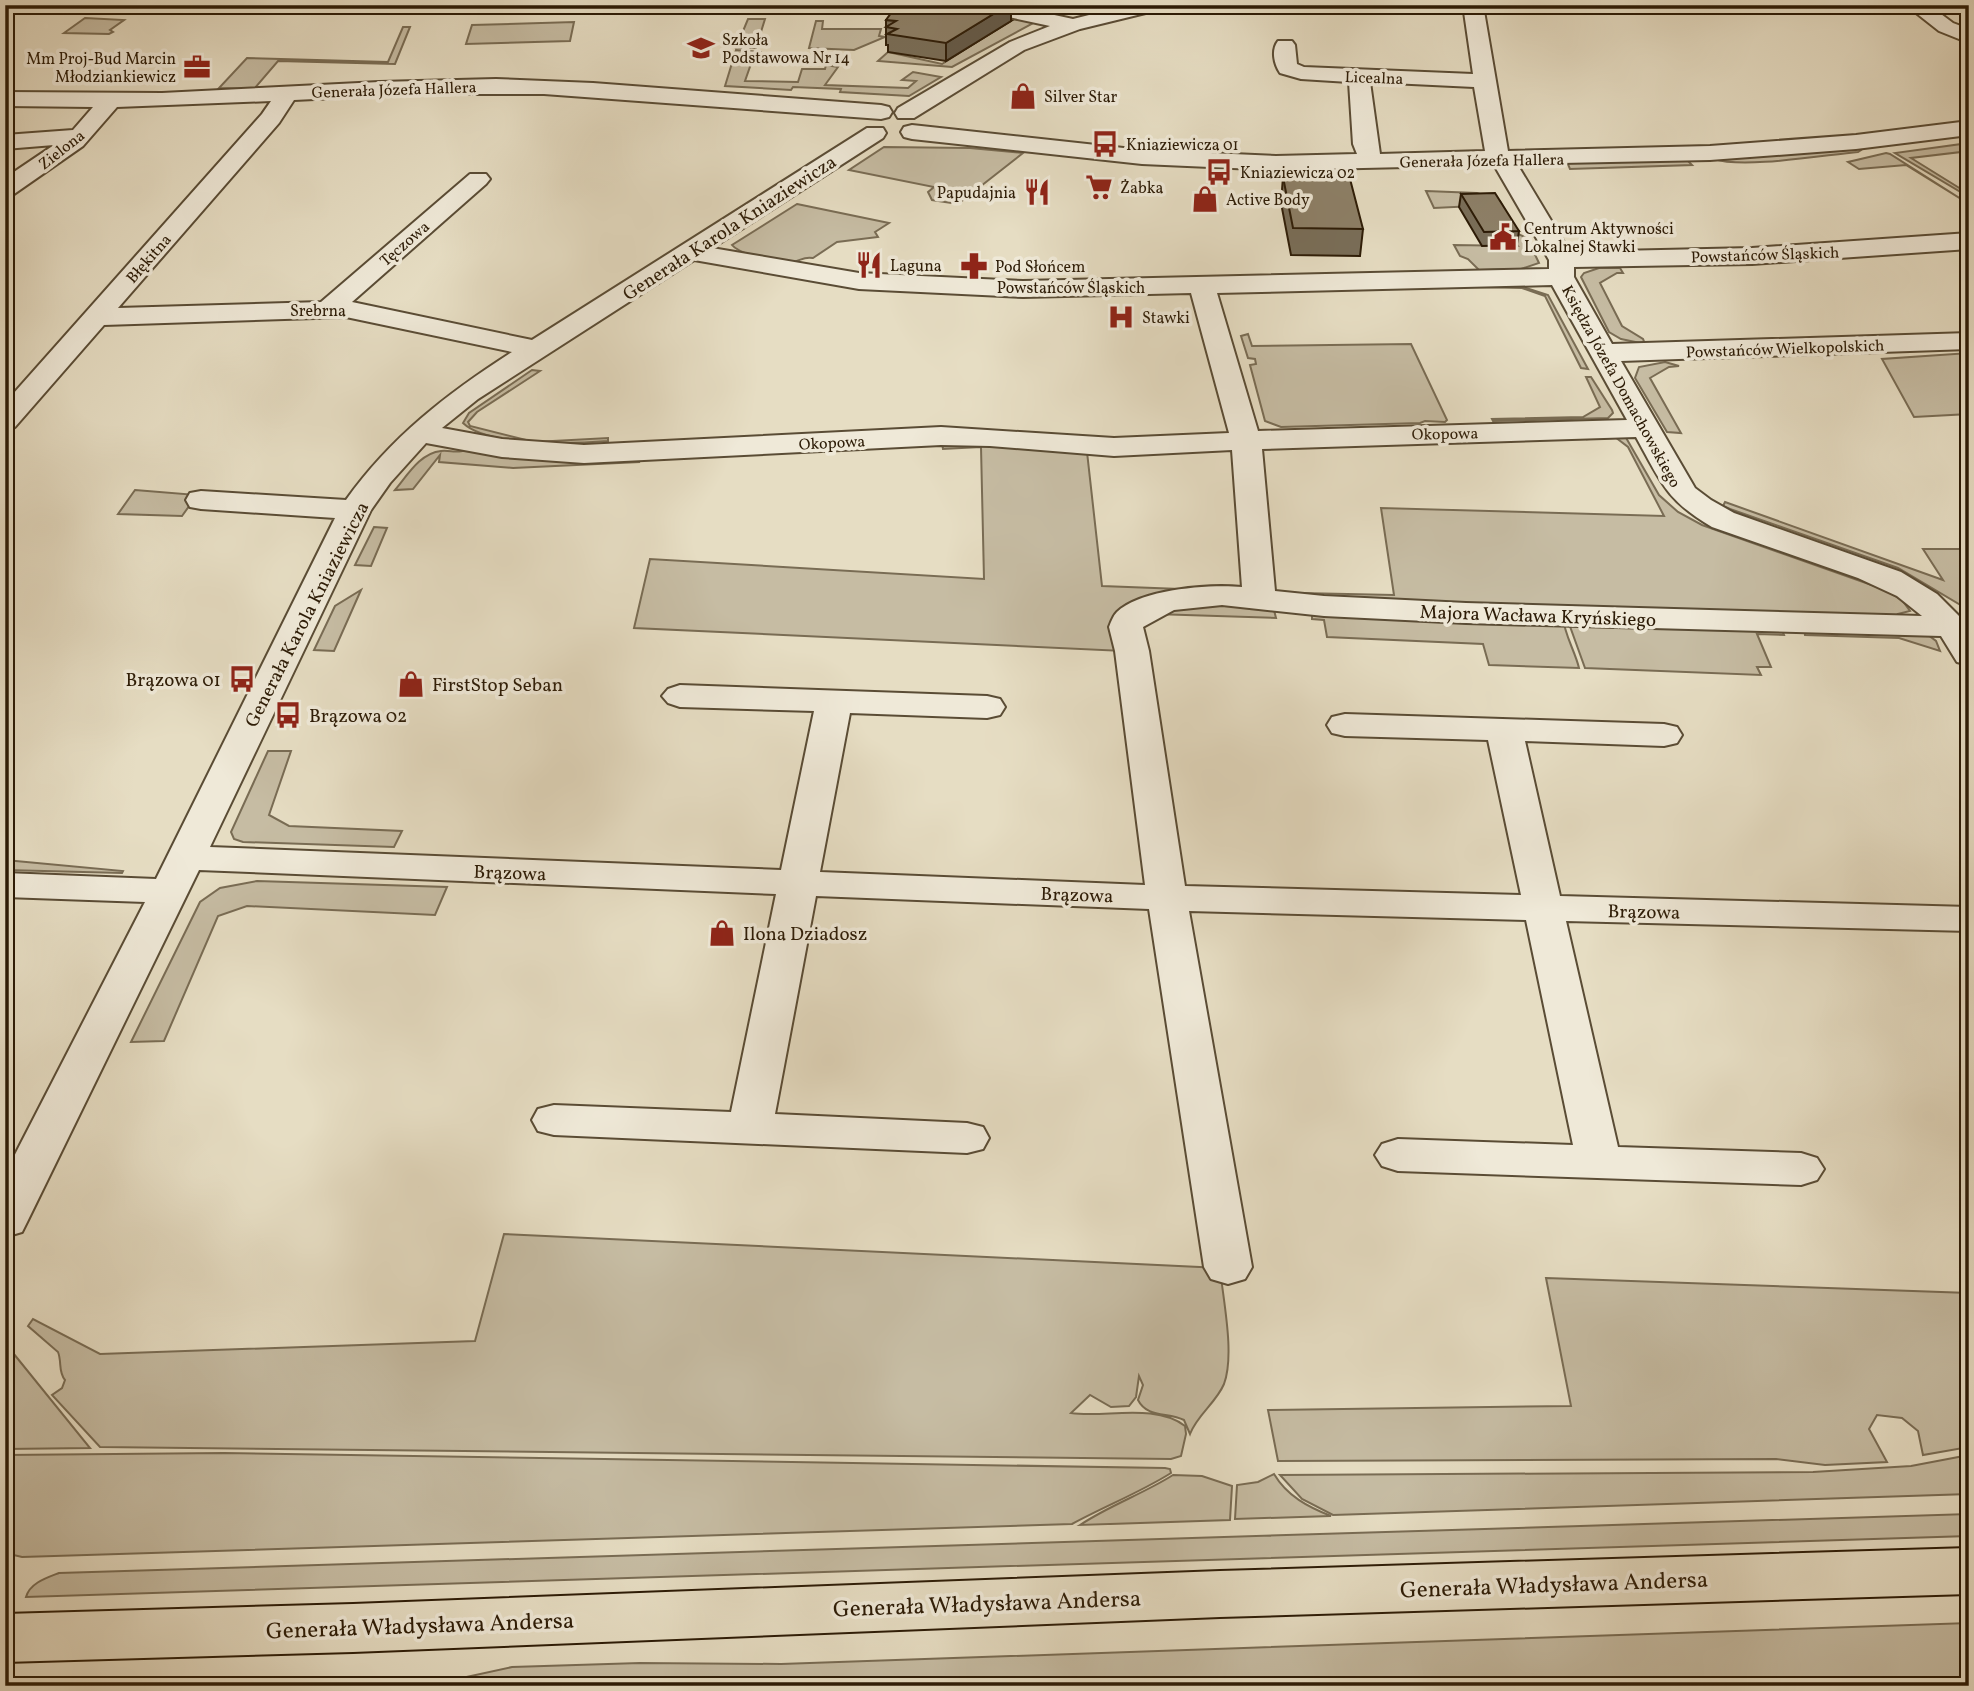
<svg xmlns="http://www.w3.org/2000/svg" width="1974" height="1691" font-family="Vollkorn,serif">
<rect width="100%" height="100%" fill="#e6ddc3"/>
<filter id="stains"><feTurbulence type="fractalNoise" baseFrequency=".00286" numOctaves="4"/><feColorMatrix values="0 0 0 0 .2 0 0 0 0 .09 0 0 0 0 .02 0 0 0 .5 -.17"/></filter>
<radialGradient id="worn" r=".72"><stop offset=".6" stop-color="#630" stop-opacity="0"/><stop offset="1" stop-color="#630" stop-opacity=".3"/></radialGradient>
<g fill="#c6bca3" stroke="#796c54" stroke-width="2">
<path d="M 481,5 L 574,5 L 572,12 L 478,14 Z"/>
<path d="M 956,12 L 1039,20 L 952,67 L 878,61 L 888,52 L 942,64 L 1010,21 Z"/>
<path d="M 85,18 L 124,20 L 110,30 L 113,32 L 109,34 L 64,33 Z"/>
<path d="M 748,19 L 765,19 L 756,48 L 736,48 Z"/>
<path d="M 816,21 L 823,21 L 822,29 L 881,29 L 879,36 L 885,37 L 854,50 L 809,48 Z"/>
<path d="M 574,22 L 570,41 L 466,44 L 472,25 Z"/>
<path d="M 403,27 L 410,27 L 395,64 L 278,61 L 254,89 L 219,88 L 247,58 L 388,62 Z"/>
<path d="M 736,50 L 761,52 L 767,61 L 752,61 L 745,81 L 798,82 L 802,69 L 825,69 L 826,65 L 838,67 L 825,85 L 908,88 L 916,81 L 902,80 L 913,72 L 941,77 L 909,96 L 840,92 L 841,89 L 793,87 L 791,90 L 725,86 Z"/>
<path d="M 1969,143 L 1969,151 L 1911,158 L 1969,194 L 1969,197 L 1895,153 Z"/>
<path d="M 884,147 L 970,148 L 1023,153 L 958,204 L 932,200 L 928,192 L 934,187 L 849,170 Z"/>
<path d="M 1858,147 L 1861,150 L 1858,152 C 1824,155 1743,169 1714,159 Z"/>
<path d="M 1886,153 L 1890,154 L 1969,204 L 1906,165 L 1859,169 L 1848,162 Z"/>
<path d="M 1687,160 L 1692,165 L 1570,169 L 1567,162 Z"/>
<path d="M 1426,191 L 1477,193 L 1500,201 L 1518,234 L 1527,238 L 1539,263 L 1521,269 L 1479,270 L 1468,259 L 1460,256 L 1454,245 L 1518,246 L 1495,205 L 1434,208 Z"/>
<path d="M 797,204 L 889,223 L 875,232 L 878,237 L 837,242 L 813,258 C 803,256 801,261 792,262 C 780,265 739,254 732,245 Z"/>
<path d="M 1599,268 L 1620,268 L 1623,273 L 1617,273 L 1600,283 L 1622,326 L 1643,339 L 1645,344 L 1621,339 L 1609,332 L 1581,277 L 1584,273 Z"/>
<path d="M 1475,287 L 1523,287 L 1548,295 L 1588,369 L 1581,368 L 1545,296 L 1522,288 Z"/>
<path d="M 1248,334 L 1252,346 L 1411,344 L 1447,420 L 1445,422 L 1425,421 L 1420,423 L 1281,427 L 1265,421 L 1250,365 L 1256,364 L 1255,359 L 1248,358 L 1241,336 Z"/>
<path d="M 1969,353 L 1969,414 L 1914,417 L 1882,359 Z"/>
<path d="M 1665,362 L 1679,366 L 1669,367 L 1650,378 L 1681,433 L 1667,432 L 1635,378 L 1639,367 Z"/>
<path d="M 532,370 L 540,371 L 477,412 L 468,422 L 470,426 L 534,442 L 608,438 L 608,441 C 574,444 488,447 463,423 L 469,413 Z"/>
<path d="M 1586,377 L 1591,377 L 1612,410 L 1613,413 L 1608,418 L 1493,421 L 1492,419 L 1583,417 L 1600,407 Z"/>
<path d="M 1594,435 L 1625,436 L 1659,495 L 1678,512 L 1702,525 L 1883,589 L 1902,600 L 1910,611 L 1898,614 L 1901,620 L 1305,597 L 1302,593 L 1394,595 L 1381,508 L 1664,516 L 1628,447 L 1615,437 L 1589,439 Z"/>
<path d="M 974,442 L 1087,452 L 1102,586 L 1207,590 L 1136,601 L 1113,616 L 1123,651 L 634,628 L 650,559 L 984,579 L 981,447 L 943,449 L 942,443 Z"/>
<path d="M 468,449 L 638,458 L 639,462 L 513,468 L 439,462 L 440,455 L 413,489 L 395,490 C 407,476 420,453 441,451 C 451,450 458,454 468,449 Z"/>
<path d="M 135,490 L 197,495 L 182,516 L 118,514 Z"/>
<path d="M 1725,502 L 1943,580 L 1923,549 L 1969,549 L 1969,610 L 1898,568 L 1730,509 L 1723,506 Z"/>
<path d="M 374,527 L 387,528 L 371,566 L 355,565 Z"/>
<path d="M 361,590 L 334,651 L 314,650 L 335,606 Z"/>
<path d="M 1186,601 L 1273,606 L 1276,618 L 1154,614 Z"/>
<path d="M 1312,610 L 1563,617 C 1564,634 1575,651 1579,668 L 1489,665 L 1483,644 L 1327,637 L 1324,620 L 1312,619 Z"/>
<path d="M 1567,618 L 1782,630 L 1784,635 L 1757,634 L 1771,667 L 1757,667 L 1761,675 L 1585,668 Z"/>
<path d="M 1804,628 L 1928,635 L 1936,641 L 1940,651 L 1899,638 L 1805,635 Z"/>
<path d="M 268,751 L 291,751 L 269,815 L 289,826 L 402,831 L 394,847 L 243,842 L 234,839 L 231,832 Z"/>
<path d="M 5,860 L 123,871 L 122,873 L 5,870 Z"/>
<path d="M 257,881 L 447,887 L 435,915 L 247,906 L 218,916 L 164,1041 L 131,1042 L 200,902 L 220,888 Z"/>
<path d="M 504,1234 L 1220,1268 C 1223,1300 1235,1354 1224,1384 C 1216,1403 1197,1415 1190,1434 L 1184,1420 C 1168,1412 1147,1418 1138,1400 L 1143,1385 L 1139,1376 L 1136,1397 L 1129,1406 L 1111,1407 L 1090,1395 L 1071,1413 C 1105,1418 1155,1403 1185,1426 L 1186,1434 L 1181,1456 L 1171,1459 L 100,1447 L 52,1395 L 62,1388 L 65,1380 C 58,1372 62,1362 58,1352 L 28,1326 L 33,1319 L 100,1354 L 475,1341 Z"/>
<path d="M 1546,1278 L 1969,1293 L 1969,1447 L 1923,1455 L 1918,1431 L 1902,1418 L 1877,1415 L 1869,1429 L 1887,1462 L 1825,1465 L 1776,1459 L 1278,1461 L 1268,1410 L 1571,1406 Z"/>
<path d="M 5,1343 L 90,1448 L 5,1449 Z"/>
<path d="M 224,1453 L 1165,1468 L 1170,1469 L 1171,1473 C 1139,1493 1105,1506 1072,1524 L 22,1557 L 5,1553 L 5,1455 Z"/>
<path d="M 1969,1455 L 1969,1494 L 1333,1515 L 1302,1499 L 1280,1475 L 1813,1472 L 1911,1466 Z"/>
<path d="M 1274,1474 C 1287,1496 1308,1507 1331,1516 L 1235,1519 L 1237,1485 L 1258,1482 Z"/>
<path d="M 1173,1475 L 1202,1476 L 1232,1486 L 1230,1520 L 1080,1525 C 1110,1505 1143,1494 1173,1475 Z"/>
<path d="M 1969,1514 L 1969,1536 L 26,1597 C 30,1583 46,1578 59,1573 Z"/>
<path d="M 1969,1623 L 1969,1686 L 425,1686 L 512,1667 L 640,1663 L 781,1664 Z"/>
</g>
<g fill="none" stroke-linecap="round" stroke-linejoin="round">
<defs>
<g id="minor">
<path d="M 968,5 L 1008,5 L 1073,19 L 1129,5 L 1165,5 L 1162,9 L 1080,29 L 1024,50 L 914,118 L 898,118 L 895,113 L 898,108 L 1010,42 L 1050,26 L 971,9 Z"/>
<path d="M 1463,5 L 1483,5 L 1508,151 L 1710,146 L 1856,135 L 1969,121 L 1969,135 L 1856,149 L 1710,160 L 1517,164 L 1570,252 L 1752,248 L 1969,233 L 1969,249 L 1752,264 L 1574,267 L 1574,277 L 1612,344 L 1969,333 L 1969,349 L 1621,361 L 1695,488 L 1711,500 L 1734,513 L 1901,572 L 1937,594 L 1960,617 L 1969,617 L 1969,665 L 1957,662 L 1941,636 L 1466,623 L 1324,616 L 1222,605 L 1174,610 L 1143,627 L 1149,651 L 1185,886 L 1521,895 L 1488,740 L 1345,736 L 1332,733 L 1327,725 L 1332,717 L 1345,714 L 1664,724 L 1677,727 L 1682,735 L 1677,743 L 1664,746 L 1525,741 L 1560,896 L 1969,907 L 1969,931 L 1566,921 L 1618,1147 L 1801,1153 L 1817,1158 L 1824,1169 L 1817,1180 L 1801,1185 L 1398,1171 L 1382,1166 L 1375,1155 L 1382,1144 L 1398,1139 L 1573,1145 L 1526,920 L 1189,911 L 1252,1267 L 1245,1279 L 1228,1284 L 1211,1279 L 1204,1267 L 1149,909 L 816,896 L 775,1114 L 967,1123 L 983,1127 L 989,1138 L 983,1149 L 967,1153 L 554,1135 L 538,1131 L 532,1120 L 538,1109 L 554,1105 L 731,1112 L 776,894 L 199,870 L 28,1220 L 22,1232 L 5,1237 L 5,1174 L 145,902 L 5,897 L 5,873 L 156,879 L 335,518 L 201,509 L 190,507 L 186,500 L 190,493 L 201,491 L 346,500 C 391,437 448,393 512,352 L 346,317 L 104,325 L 15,427 L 5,430 L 5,403 L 262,114 L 271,101 L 117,107 L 83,146 L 14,194 L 5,196 L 5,178 L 54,145 L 5,149 L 5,135 L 73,130 L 93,107 L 5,106 L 5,92 L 162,93 L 379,82 L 496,79 L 593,83 L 881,105 L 889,107 L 892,112 L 889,117 L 881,119 L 544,94 L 418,94 L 294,100 L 279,123 L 118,308 L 321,302 L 470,174 L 486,174 L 490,179 L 486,184 L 352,302 L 532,340 L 867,128 L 883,128 L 886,133 L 883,138 L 712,248 L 859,273 L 1023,281 L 1549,269 L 1549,260 L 1494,165 L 1276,170 L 1142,164 L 912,139 L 904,137 L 901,132 L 904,127 L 912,125 L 1142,150 L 1276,156 L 1357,154 L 1353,144 L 1349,82 L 1301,79 L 1280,73 C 1274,64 1271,50 1278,41 L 1292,41 L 1295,45 L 1297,64 L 1304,67 L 1473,74 ZM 1370,82 L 1474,87 L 1485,151 L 1380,154 ZM 694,260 L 859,289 L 1023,297 L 1191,293 L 1229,433 L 1114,438 L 941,427 L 584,445 L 502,439 L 442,428 L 478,399 ZM 1552,285 L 1627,420 L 1258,431 L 1217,293 ZM 1636,437 C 1661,482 1666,500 1712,527 L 1858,578 L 1897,596 L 1922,616 L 1466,603 L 1324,596 L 1275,591 L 1262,449 ZM 426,443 L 502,457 L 584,463 L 941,445 L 990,446 L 1114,456 L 1232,450 L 1242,587 C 1210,584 1141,589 1117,612 C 1113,616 1111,622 1109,627 L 1115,651 L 1145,885 L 820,872 L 850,713 L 987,718 L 1000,715 L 1005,707 L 1000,699 L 987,696 L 680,685 L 668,689 L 662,696 L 668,703 L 680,707 L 814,711 L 781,870 L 210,847 L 371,510 L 390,483 Z"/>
<path d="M 1906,5 L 1929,5 L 1953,23 L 1969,29 L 1969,43 L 1939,31 Z"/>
</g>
<path id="major" d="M 1969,1548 L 1969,1594 L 1220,1617 L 353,1652 L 5,1662 L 5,1614 L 353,1604 L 1220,1571 Z"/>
</defs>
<use href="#minor" stroke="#5a4c35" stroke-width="4"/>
<use href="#major" stroke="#2c1b06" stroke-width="4"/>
<use href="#minor" fill="#efe9d8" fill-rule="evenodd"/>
<use href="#major" fill="#e6ddc3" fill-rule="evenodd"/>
</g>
<g fill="#796e59" stroke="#2c1b06" stroke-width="2">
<path d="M 886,20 L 1011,21 L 946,61 L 888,52 L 888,45 L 886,45 Z"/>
<path d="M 1283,177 L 1363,229 L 1360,256 L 1291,255 L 1281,203 Z"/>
<path d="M 1461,194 L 1519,231 L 1517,245 L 1482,246 L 1459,207 Z"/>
</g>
<path fill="#635a49" stroke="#2c1b06" stroke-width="2" d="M 1008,5 L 1011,5 L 1011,21 L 946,61 L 946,43 Z"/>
<g fill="#8d8068" stroke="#2c1b06" stroke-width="2">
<path d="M 897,5 L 1008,5 L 946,43 L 887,34 L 897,29 L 886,27 L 896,21 L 886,20 Z"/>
<path d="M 1283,177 L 1350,179 L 1363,229 L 1293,228 Z"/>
<path d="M 1495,193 L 1519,231 L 1484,232 L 1461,194 Z"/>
</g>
<defs>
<symbol id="school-bare" viewBox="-9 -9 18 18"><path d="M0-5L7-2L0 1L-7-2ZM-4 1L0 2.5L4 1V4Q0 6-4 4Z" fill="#8f2418" stroke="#efe9d8" stroke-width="2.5" paint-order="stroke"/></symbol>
<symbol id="office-bare" viewBox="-9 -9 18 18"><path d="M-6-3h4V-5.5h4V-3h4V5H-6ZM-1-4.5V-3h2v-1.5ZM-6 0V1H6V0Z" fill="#8f2418" stroke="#efe9d8" stroke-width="2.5" paint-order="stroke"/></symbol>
<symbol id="shop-bare" viewBox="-9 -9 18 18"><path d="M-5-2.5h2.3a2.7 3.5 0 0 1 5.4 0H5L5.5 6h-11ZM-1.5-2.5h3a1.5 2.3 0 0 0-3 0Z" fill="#8f2418" stroke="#efe9d8" stroke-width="2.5" paint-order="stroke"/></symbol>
<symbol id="bus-bare" viewBox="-9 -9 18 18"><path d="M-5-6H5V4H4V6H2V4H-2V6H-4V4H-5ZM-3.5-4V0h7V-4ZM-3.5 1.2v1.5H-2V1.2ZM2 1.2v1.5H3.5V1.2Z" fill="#8f2418" stroke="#efe9d8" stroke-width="2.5" paint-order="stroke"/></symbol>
<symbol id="supermarket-bare" viewBox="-9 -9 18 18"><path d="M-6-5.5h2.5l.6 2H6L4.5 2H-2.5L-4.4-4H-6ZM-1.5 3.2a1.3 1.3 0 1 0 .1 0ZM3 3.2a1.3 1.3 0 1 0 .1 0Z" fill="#8f2418" stroke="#efe9d8" stroke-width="2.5" paint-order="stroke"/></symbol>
<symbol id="restaurant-bare" viewBox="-9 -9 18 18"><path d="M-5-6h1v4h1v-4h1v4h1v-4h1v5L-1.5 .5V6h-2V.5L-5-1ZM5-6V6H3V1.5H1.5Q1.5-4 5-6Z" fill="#8f2418" stroke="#efe9d8" stroke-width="2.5" paint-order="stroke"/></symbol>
<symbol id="civic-bare" viewBox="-9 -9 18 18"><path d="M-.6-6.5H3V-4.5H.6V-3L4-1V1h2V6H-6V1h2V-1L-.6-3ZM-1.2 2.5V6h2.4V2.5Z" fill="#8f2418" stroke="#efe9d8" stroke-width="2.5" paint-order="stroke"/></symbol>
<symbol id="pharmacy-bare" viewBox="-9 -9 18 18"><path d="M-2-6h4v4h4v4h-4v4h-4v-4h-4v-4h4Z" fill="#8f2418" stroke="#efe9d8" stroke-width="2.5" paint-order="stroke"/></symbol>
<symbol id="hospital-bare" viewBox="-9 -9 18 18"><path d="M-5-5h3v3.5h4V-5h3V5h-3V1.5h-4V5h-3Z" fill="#8f2418" stroke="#efe9d8" stroke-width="2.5" paint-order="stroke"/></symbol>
</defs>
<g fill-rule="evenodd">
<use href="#school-bare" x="682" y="29" width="38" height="38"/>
<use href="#office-bare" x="178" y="48" width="38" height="38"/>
<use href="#shop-bare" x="1004" y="77" width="38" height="38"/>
<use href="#bus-bare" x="1086" y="125" width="38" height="38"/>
<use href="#bus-bare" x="1200" y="153" width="38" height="38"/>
<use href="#supermarket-bare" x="1080" y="168" width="38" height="38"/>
<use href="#restaurant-bare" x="1018" y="173" width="38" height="38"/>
<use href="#shop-bare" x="1186" y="180" width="38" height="38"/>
<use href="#civic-bare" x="1484" y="218" width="38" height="38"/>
<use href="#restaurant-bare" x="850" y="246" width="38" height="38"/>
<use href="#pharmacy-bare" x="955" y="247" width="38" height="38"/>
<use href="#hospital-bare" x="1102" y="298" width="38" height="38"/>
<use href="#bus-bare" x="223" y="660" width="38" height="38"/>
<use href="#shop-bare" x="392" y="665" width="38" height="38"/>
<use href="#bus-bare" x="269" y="696" width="38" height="38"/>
<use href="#shop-bare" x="703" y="914" width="38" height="38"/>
</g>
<g text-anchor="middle" stroke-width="7" stroke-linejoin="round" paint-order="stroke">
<g font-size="16" fill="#2c1b06" stroke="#efe9d8" text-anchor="start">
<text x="722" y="45">Szkoła<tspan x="722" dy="18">Podstawowa Nr 14</tspan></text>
<text x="176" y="64" text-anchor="end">Mm Proj-Bud Marcin<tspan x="176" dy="18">Młodziankiewicz</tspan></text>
<text x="1044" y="102">Silver Star</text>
<text x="1126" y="150">Kniaziewicza 01</text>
<text x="1240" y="178">Kniaziewicza 02</text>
<text x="1120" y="193">Żabka</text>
<text x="1016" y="198" text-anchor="end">Papudajnia</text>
<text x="1226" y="205">Active Body</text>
<text x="1524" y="234">Centrum Aktywności<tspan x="1524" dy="18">Lokalnej Stawki</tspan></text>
<text x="890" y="271">Laguna</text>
<text x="995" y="272">Pod Słońcem</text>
<text x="1142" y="323">Stawki</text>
</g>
<g font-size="16" fill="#2c1b06" stroke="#efe9d8">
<text transform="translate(1374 77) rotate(2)" y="6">Licealna</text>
<text transform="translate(394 89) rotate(-2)" y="6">Generała Józefa Hallera</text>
<text transform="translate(61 149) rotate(-38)" y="6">Zielona</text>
<text transform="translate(1482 160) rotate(-1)" y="6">Generała Józefa Hallera</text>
<text transform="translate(404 243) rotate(-41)" y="6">Tęczowa</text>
<text transform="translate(1765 254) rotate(-2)" y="6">Powstańców Śląskich</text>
<text transform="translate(148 258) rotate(-49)" y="6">Błękitna</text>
<text x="1071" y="293">Powstańców Śląskich</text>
<text x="318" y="316">Srebrna</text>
<text transform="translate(1785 348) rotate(-2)" y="6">Powstańców Wielkopolskich</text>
<text transform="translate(1622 386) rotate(61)" y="6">Księdza Józefa Domachowskiego</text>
<text transform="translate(1445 433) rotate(-1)" y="6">Okopowa</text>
<text transform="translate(832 442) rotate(-3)" y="6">Okopowa</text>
</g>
<g font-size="19" fill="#2c1b06" stroke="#efe9d8">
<text transform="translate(729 227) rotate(-33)" y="7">Generała Karola Kniaziewicza</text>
<text transform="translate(306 614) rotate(-63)" y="7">Generała Karola Kniaziewicza</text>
<text transform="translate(1538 615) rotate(2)" y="7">Majora Wacława Kryńskiego</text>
<text transform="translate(510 872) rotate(2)" y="7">Brązowa</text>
<text transform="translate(1077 894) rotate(2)" y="7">Brązowa</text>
<text transform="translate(1644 911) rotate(1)" y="7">Brązowa</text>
</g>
<g font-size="19" fill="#2c1b06" stroke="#efe9d8" text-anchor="start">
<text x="221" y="686" text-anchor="end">Brązowa 01</text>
<text x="432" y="691">FirstStop Seban</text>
<text x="309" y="722">Brązowa 02</text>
<text x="743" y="940">Ilona Dziadosz</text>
</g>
<g font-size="23" fill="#2c1b06" stroke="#efe9d8">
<text transform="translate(1554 1584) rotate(-2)" y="8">Generała Władysława Andersa</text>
<text transform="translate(987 1603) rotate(-2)" y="8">Generała Władysława Andersa</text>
<text transform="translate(420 1625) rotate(-2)" y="8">Generała Władysława Andersa</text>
</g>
</g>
<rect width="1974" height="1691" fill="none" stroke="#e6ddc3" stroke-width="28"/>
<rect x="7" y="7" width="1960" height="1677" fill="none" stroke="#2c1b06" stroke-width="3.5"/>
<rect x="14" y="14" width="1946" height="1663" fill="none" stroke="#2c1b06" stroke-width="2"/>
<rect width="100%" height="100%" filter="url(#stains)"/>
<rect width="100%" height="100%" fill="url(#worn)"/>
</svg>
